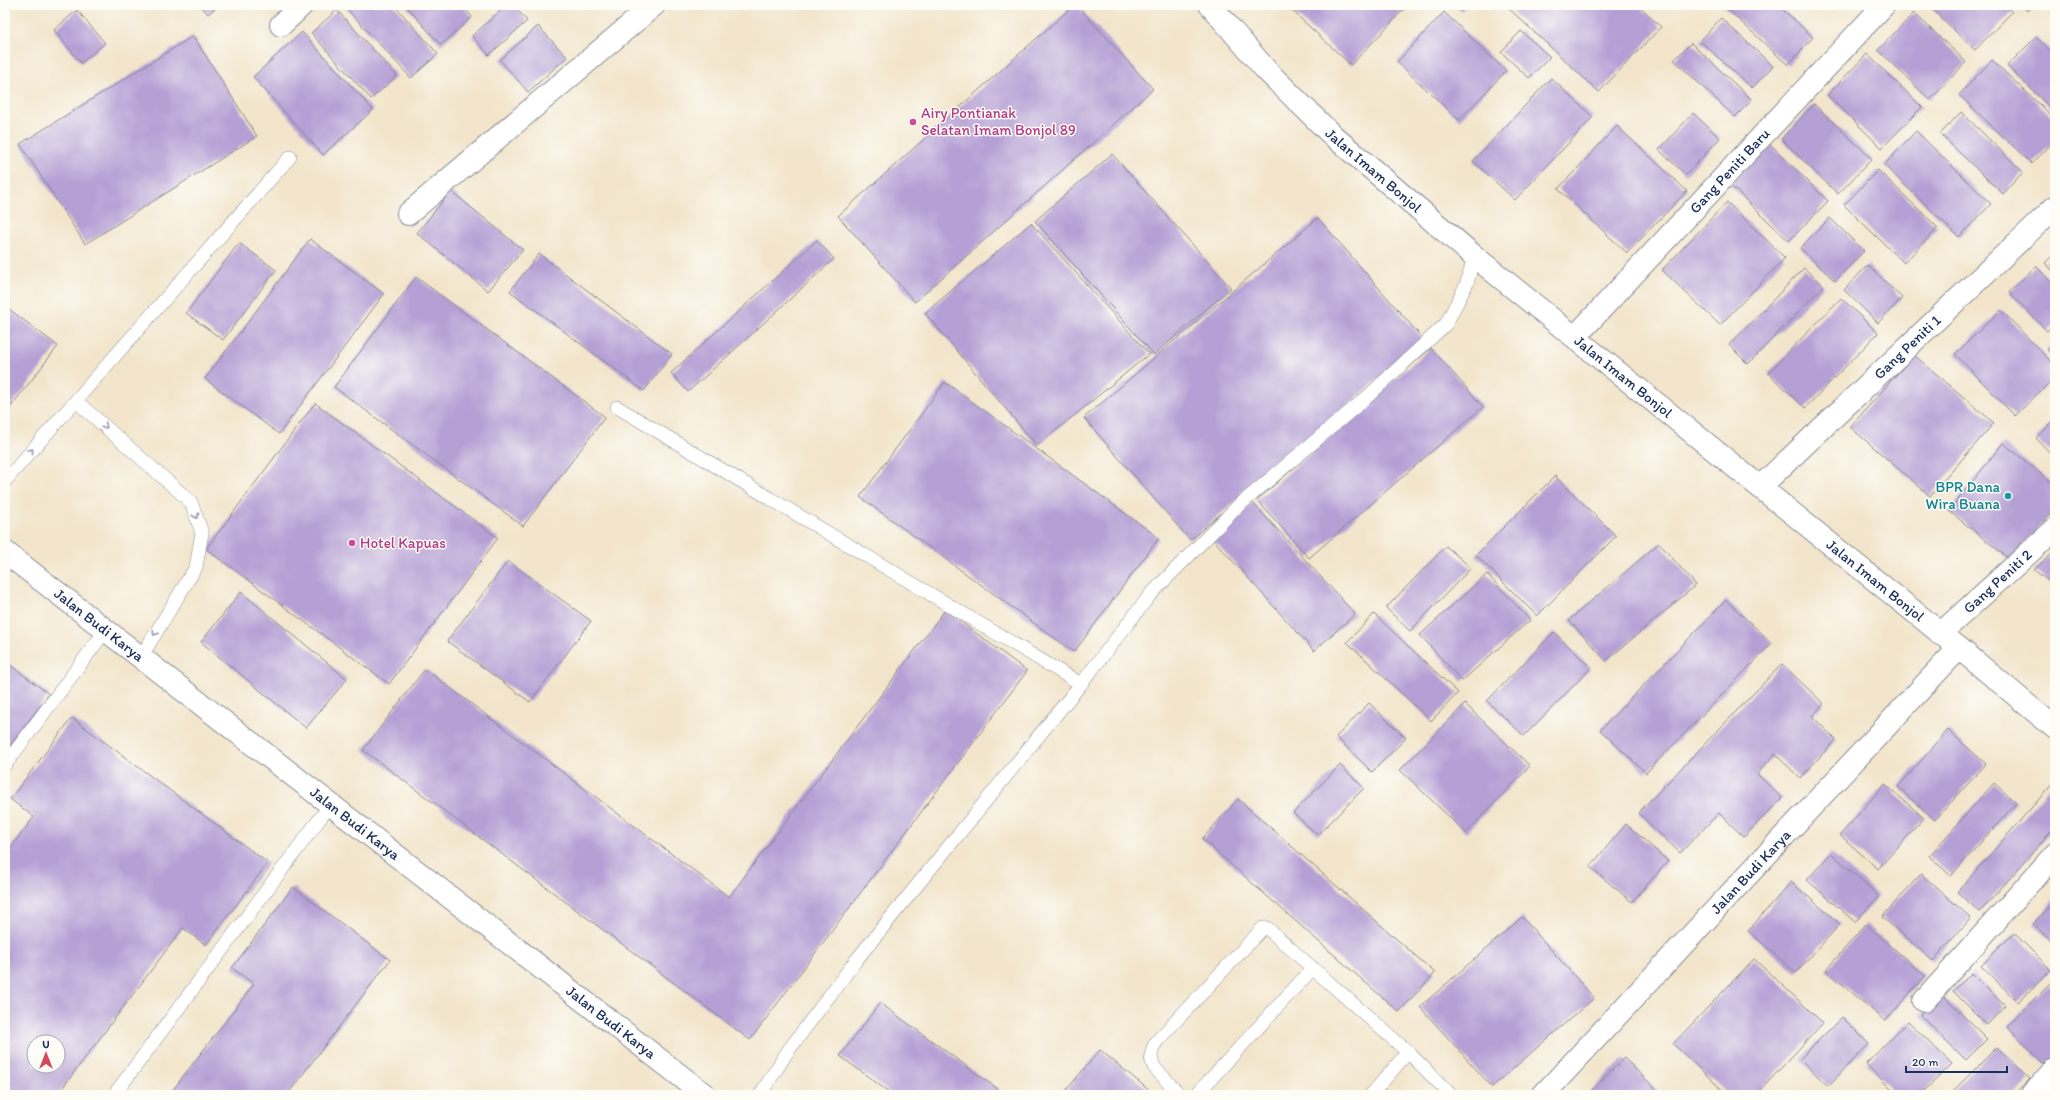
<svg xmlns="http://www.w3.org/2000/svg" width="2060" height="1100" font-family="Itim,sans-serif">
<rect width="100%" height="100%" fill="#fdfcf7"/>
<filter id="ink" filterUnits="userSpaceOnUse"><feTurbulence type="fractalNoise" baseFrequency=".025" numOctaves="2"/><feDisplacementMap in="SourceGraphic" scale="8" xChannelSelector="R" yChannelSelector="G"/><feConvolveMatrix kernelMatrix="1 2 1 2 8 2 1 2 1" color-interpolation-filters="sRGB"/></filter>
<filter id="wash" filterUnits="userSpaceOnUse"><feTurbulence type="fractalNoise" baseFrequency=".012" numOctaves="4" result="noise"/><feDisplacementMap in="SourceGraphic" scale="16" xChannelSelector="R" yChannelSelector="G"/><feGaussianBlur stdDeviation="0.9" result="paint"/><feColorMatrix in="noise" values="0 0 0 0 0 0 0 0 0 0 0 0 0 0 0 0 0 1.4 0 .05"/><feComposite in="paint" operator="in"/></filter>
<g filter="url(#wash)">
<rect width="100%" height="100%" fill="#f2e5cb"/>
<g id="blocks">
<g fill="#b5a0d5" fill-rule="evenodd">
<path d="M 200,5 L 219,5 L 208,14 Z"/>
<path d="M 348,5 L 394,5 L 438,54 L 411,78 L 345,7 Z"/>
<path d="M 405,5 L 462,5 L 472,17 L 441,45 Z"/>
<path d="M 507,5 L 513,5 L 527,21 L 489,55 L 472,36 Z"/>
<path d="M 1074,5 L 1077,5 L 1153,89 L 915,302 L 838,216 Z"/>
<path d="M 1286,5 L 1408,5 L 1351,65 Z"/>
<path d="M 1455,5 L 1466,5 L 1461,11 Z"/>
<path d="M 1505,5 L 1638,5 L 1661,27 L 1599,92 Z"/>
<path d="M 1727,5 L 1778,5 L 1813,37 L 1788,65 L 1725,7 Z"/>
<path d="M 1818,5 L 1828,5 L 1823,10 Z"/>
<path d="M 1928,5 L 2004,5 L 2012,12 L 1975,50 Z"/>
<path d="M 2021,5 L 2033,5 L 2027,11 Z"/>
<path d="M 77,10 L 105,43 L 81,63 L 54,30 Z"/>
<path d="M 337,10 L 397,76 L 371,99 L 311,33 Z"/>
<path d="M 1444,12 L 1506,71 L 1459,120 L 1397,62 Z"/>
<path d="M 1914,13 L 1966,62 L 1930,100 L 1878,50 Z"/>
<path d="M 1721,18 L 1773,66 L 1752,88 L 1700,41 Z"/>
<path d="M 538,26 L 567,57 L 528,92 L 500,60 Z"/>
<path d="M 1521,31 L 1550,57 L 1529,78 L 1501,52 Z"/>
<path d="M 302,32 L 373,110 L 323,155 L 253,77 Z"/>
<path d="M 193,36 L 257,136 L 85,244 L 20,144 Z"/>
<path d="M 2036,37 L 2055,55 L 2055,112 L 2007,66 Z"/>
<path d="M 1691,43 L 1752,100 L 1735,117 L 1674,60 Z"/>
<path d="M 1867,54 L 1922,107 L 1882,148 L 1827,95 Z"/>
<path d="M 1992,60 L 2055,119 L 2055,140 L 2032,164 L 1959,95 Z"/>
<path d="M 1551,78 L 1593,117 L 1515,200 L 1473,161 Z"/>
<path d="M 1814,104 L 1872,159 L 1838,194 L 1781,139 Z"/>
<path d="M 1961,112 L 2023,172 L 2003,194 L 1940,134 Z"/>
<path d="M 1693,113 L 1720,138 L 1686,175 L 1659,150 Z"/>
<path d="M 1617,126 L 1687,191 L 1627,253 L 1558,189 Z"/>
<path d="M 1916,131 L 1991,204 L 1959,237 L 1884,165 Z"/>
<path d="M 1770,144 L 1828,201 L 1789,241 L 1730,185 Z"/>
<path d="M 1112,154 L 1231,288 L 1154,355 L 1035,221 Z"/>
<path d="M 1878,170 L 1938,228 L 1904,263 L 1844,205 Z"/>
<path d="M 451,191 L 523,250 L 488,291 L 417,233 Z"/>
<path d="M 1727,202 L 1785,258 L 1720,325 L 1662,270 Z"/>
<path d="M 1318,218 L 1424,340 L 1190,540 L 1084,418 Z"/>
<path d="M 1830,218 L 1864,251 L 1835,281 L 1800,248 Z"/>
<path d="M 1031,223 L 1149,354 L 1037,446 L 925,313 Z"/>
<path d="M 310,239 L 384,294 L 279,434 L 205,379 Z"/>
<path d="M 817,240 L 834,259 L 688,392 L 671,373 Z"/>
<path d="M 239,243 L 276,270 L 223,340 L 186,313 Z"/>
<path d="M 2055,253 L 2055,273 L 2045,263 Z"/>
<path d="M 539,254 L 672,354 L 644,391 L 510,291 Z"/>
<path d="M 1868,265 L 1902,298 L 1878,323 L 1844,290 Z"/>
<path d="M 2036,266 L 2055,286 L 2055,323 L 2047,331 L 2009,292 Z"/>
<path d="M 1804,268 L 1824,286 L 1748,364 L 1729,345 Z"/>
<path d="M 416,277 L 605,417 L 523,526 L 334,387 Z"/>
<path d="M 1841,298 L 1878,333 L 1805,408 L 1768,373 Z"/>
<path d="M 5,306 L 58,346 L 5,414 Z"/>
<path d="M 2001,310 L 2055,366 L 2055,377 L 2015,416 L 1955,354 Z"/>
<path d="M 2055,342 L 2055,358 L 2047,350 Z"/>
<path d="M 1431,348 L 1483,407 L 1309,558 L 1257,500 Z"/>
<path d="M 1914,355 L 1994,423 L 1930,496 L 1850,427 Z"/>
<path d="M 945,382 L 1159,538 L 1074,652 L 860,497 Z"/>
<path d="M 315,403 L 498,538 L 389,684 L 206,549 Z"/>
<path d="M 2055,419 L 2055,458 L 2036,438 Z"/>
<path d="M 2003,443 L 2055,485 L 2055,508 L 2012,561 L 1949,511 Z"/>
<path d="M 1555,476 L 1616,536 L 1537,616 L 1476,555 Z"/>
<path d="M 1252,502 L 1355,614 L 1314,651 L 1212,538 Z"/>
<path d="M 1659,543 L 1696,585 L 1606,661 L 1569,620 Z"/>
<path d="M 1446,546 L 1471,568 L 1410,631 L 1386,608 Z"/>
<path d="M 2055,551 L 2055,586 L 2034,570 Z"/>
<path d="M 508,561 L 591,621 L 530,702 L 447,641 Z"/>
<path d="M 1487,574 L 1530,620 L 1462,681 L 1420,635 Z"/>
<path d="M 241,592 L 347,679 L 306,728 L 201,642 Z"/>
<path d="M 1726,600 L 1772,643 L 1646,773 L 1600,730 Z"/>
<path d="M 945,610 L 1027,671 L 750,1040 L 363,750 L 425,669 L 729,897 Z"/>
<path d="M 1374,614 L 1458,693 L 1431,721 L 1347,642 Z"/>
<path d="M 1554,632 L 1591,668 L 1524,736 L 1487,701 Z"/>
<path d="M 5,661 L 49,694 L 5,752 Z"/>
<path d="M 1782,664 L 1824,704 L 1812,716 L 1836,740 L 1800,778 L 1775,754 L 1757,774 L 1782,798 L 1744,837 L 1719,813 L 1680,853 L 1638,813 Z"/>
<path d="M 1369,703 L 1406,738 L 1372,772 L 1336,737 Z"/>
<path d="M 1465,704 L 1530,766 L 1466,833 L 1400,770 Z"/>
<path d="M 72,718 L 268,863 L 206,945 L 183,928 L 57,1095 L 5,1095 L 5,855 L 34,817 L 10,799 ZM 34,1042 L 58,1042 L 58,1066 L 34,1066 Z"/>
<path d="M 1948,730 L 1986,764 L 1935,820 L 1898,787 Z"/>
<path d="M 1340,765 L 1364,788 L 1318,835 L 1293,813 Z"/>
<path d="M 2055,781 L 2055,827 L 1980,912 L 1957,892 Z"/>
<path d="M 1994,783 L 2016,803 L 1951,876 L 1929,856 Z"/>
<path d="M 1885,784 L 1924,818 L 1878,869 L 1840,835 Z"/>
<path d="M 1238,799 L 1435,973 L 1399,1012 L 1202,839 Z"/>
<path d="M 1626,824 L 1668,861 L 1632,902 L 1590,867 Z"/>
<path d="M 1831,853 L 1879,896 L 1855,922 L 1807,880 Z"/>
<path d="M 1921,874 L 1971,918 L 1933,961 L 1882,917 Z"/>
<path d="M 1791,882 L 1840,924 L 1796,973 L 1748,931 Z"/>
<path d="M 293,887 L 390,960 L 287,1095 L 169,1095 L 254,984 L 232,968 Z"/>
<path d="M 2055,899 L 2055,944 L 2033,924 Z"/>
<path d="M 1522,917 L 1594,998 L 1492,1087 L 1420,1007 Z"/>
<path d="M 1866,924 L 1925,976 L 1885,1021 L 1826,970 Z"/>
<path d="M 2014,933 L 2051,970 L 2018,1002 L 1981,966 Z"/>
<path d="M 1754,959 L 1823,1023 L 1756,1095 L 1728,1095 L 1673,1044 Z"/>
<path d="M 1972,973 L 2005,1006 L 1987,1025 L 1953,991 Z"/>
<path d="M 2055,978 L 2055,1060 L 2048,1067 L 2007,1026 Z"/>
<path d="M 1941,994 L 1987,1039 L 1966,1060 L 1920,1015 Z"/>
<path d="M 880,1003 L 1006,1095 L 893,1095 L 840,1056 Z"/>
<path d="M 1842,1017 L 1869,1044 L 1828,1086 L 1800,1059 Z"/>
<path d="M 1908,1021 L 1952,1064 L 1920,1095 L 1897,1095 L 1866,1064 Z"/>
<path d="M 1997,1047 L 2030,1079 L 2014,1095 L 1949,1095 Z"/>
<path d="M 1100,1050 L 1155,1095 L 1063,1094 Z"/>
<path d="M 1624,1058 L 1662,1095 L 1587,1095 Z"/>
</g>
</g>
</g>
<g filter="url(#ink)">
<use href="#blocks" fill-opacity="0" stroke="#868a94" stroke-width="1"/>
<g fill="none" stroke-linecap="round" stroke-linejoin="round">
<defs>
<g id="lane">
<path d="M 76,401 L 191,502 L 202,533 L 196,567 L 141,657"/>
<path d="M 617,407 L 1081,684"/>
<path d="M 5,481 L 290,157"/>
<path d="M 5,765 L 106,630"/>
<path d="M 114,1095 L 330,805"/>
<path d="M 760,1095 L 788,1051 L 857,959 L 1081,684 L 1150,595 L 1237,507 L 1366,398 L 1446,324 L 1467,283 L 1474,256"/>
<path d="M 1180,1095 L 1154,1067 C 1149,1057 1151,1050 1157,1041 L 1263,928 L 1267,928 L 1408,1052 L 1451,1095"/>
<path d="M 1196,1095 L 1313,968"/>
<path d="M 1371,1095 L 1408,1052"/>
</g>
<g id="street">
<path d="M 281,25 L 302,5"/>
<path d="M 408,214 L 654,5"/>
<path id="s1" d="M 1575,337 L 1884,5"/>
<path id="s2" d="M 1760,487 L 2055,207"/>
<path id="s3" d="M 1940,634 L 2055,529"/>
<path d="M 1924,1001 L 2055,854"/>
<path d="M 2032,1095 L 2055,1070"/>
</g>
<g id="secondary">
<path id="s4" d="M 1210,5 L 1266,70 L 1332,135 L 1474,256 L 1959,648 L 2055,728"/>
<path id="s5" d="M 5,552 L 705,1095"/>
<path id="s6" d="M 1543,1095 L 1959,648"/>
</g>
</defs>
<use href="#lane" stroke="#868a94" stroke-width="14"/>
<use href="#street" stroke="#868a94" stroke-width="24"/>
<use href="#secondary" stroke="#868a94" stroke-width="24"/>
<use href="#lane" stroke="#fff" stroke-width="13"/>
<use href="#street" stroke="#fff" stroke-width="22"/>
<use href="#secondary" stroke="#fff" stroke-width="22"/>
</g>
<defs><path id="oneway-chevron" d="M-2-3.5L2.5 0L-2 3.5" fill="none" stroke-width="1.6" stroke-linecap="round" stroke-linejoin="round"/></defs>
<g stroke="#8d97ae">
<use href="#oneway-chevron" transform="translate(105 426) rotate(41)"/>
<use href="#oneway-chevron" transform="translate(31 451) rotate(-49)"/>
<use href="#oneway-chevron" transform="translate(196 516) rotate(71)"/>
<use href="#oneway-chevron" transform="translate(155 633) rotate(122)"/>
</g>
</g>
<g fill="#d1479c" stroke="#fdfcf7" stroke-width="1.5">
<circle cx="913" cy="122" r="4"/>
<circle cx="352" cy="543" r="4"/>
</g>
<circle fill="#0f9aa8" stroke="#fdfcf7" stroke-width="1.5" cx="2008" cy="496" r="4"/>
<g text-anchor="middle" stroke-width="3" stroke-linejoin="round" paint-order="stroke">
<g font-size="15" fill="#b23c85" stroke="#fdfcf7" text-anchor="start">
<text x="921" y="118">Airy Pontianak<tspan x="921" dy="17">Selatan Imam Bonjol 89</tspan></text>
<text x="360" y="548">Hotel Kapuas</text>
</g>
<g font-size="15" fill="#1b2f5e" stroke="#fdfcf7">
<text dy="5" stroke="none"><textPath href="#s4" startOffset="233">Jalan Imam Bonjol</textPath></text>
<text dy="5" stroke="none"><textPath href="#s1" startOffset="227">Gang Peniti Baru</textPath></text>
<text dy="5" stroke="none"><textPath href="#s2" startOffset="203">Gang Peniti 1</textPath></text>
<text dy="5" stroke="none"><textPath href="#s4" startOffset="557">Jalan Imam Bonjol</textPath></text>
<text dy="5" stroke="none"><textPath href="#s4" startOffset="881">Jalan Imam Bonjol</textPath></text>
<text dy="5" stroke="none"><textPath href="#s3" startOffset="78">Gang Peniti 2</textPath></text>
<text dy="5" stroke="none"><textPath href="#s5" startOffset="119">Jalan Budi Karya</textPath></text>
<text dy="5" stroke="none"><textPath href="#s5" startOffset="443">Jalan Budi Karya</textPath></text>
<text dy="5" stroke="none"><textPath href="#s6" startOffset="305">Jalan Budi Karya</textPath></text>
<text dy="5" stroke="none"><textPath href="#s5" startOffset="767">Jalan Budi Karya</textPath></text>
</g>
<g font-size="15" fill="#0d838f" stroke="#fdfcf7" text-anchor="end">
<text x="2000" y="492">BPR Dana<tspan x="2000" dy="17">Wira Buana</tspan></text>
</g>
</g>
<rect width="2060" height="1100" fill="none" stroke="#fdfcf7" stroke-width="20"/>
<g transform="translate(46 1054)"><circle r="19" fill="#fdfcf7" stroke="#a3aaba"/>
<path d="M0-3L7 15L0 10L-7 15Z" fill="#d1495b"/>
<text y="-6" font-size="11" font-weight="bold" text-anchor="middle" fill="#1b2f5e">U</text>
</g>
<path d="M1906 1066v6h101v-6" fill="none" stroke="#1b2f5e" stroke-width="2"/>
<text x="1912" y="1066" font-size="12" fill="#1b2f5e" stroke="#fdfcf7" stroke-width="3" paint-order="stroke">20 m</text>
</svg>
